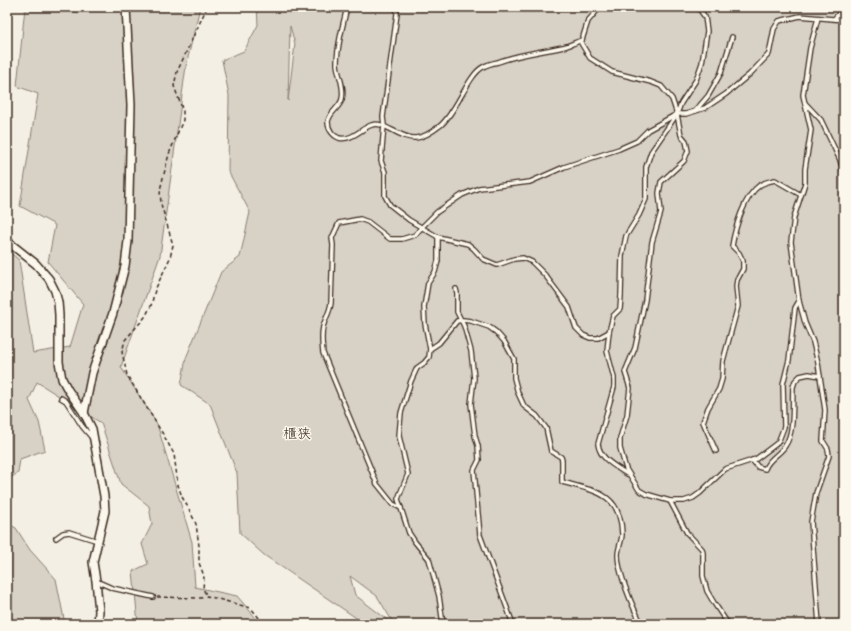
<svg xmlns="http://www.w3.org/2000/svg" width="851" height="631" font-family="'Playpen Sans','Klee One',sans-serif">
<rect width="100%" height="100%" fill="#f3efe4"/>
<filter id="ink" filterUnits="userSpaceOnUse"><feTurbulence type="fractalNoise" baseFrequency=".025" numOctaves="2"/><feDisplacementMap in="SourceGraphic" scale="8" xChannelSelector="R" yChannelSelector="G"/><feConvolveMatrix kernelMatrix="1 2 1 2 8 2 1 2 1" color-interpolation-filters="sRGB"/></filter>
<g filter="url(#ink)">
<g fill="#d8d1c6" stroke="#8a7e72" fill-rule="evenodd">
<path d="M 25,7 L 46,7 L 79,13 L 76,7 L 200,7 L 186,66 L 160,256 L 121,367 L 157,424 L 192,542 L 195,587 L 237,596 L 261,624 L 138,624 L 133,571 L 148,564 L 142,544 L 152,524 L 149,506 L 121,484 L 101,423 L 37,382 L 29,400 L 39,422 L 45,450 L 20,459 L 18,473 L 7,480 L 7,250 L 19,260 L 33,353 L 70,347 L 83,304 L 48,262 L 55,225 L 20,206 L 38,94 L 17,86 Z"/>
<path d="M 257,7 L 844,7 L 844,624 L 394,624 L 377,596 L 350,576 L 355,595 L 393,624 L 365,624 L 264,555 L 240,533 L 237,473 L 210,404 L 181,385 L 186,358 L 221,272 L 240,257 L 250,212 L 228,171 L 229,95 L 222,60 L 244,51 L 258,25 ZM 290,26 L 295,44 L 288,101 Z"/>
<path d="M 7,523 L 16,528 L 30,550 L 56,579 L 65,624 L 7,624 Z"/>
</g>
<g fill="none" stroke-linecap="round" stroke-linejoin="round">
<defs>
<g id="service">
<path d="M 347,7 C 343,26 337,44 337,64 C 338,76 345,86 342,99 C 340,108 329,112 328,122 C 328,129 333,136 339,138 C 355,142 366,120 381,125 C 408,136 412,148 441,125 C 457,111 468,75 483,67 C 488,64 493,63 498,62 C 519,54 541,52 563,47 C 569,46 576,42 582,40"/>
<path d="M 396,7 L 397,14 L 383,117 L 384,125 L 381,161 L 385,172 L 385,196 L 390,205 L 409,220 L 438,237 L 468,244 L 474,249 L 483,259 L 497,265 L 514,259 L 523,258 L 532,262 L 545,275 L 569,307 L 576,328 L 583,335 L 590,338 L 598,338 L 609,332"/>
<path d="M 600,7 L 588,21 L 581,43 L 590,58 L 612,72 L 651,82 L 661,86 L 672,99 L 677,114 L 681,135 L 686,141 L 688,151 L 684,161 L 661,182 L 659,193 L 661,212 L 652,242 L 645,300 L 635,348 L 625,372 L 630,388 L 627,415 L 620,438 L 620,448 L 626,469 L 639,490 L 646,494 L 670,501 L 687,533 L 702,549 L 703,553 L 703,576 L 707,591 L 714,603 L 728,624"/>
<path d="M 818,18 L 810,48 L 803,95 L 811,130 L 805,169 L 805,183 L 794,217 L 791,242 L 799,301 L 805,323 L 813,342 L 818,363 L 825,410 L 823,441 L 828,449 L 829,456 L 816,493 L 811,522 L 819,624"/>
<path d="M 834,19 L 844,8"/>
<path d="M 805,103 L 821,120 L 840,160 L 844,173"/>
<path d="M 696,110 L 708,96 L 721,73 L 732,37"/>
<path d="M 438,237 L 438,261 L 435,272 L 428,283 L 424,307 L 425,324 L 430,349 L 429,357 L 424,363 L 417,368 L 411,381 L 401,413 L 399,436 L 408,474 L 398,499 L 409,533 L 415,542 L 429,559 L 439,596 L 443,624"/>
<path d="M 456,289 L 457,293 L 457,312 L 464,326 L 471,351 L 474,378 L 471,404 L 475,436 L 478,446 L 479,460 L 474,470 L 480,535 L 513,624"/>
<path d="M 430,349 L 439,343 L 457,321 L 463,320 L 471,321 L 489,327 L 496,332 L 504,341 L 514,359 L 514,378 L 518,393 L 524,406 L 537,416 L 546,428 L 551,451 L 561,457 L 562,460 L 562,482 C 595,491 621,493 622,534 C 622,541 618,548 618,555 C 618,572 633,609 642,624"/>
<path d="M 61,398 L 66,401 L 82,426 L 93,439"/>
<path d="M 716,451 L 703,422 L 708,408 L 719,389 L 722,379 L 723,361 L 738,306 L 736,286 L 737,280 L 743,269 L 743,261 L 739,253 L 732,246 C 735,228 744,196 760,185 C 765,182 770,181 775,180 L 801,195"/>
<path d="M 752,460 L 758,467 L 765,469 C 768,459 779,455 785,446 C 795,432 792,404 793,387 L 795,381 L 800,376 L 809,374 L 820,376"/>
<path d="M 627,474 C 615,466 600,459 598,444 L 614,387 L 614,378 L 607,351 L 609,332 L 613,316 L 620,309 L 621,296 L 622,256 L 626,236 L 639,215 L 646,199 L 646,167 L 651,152 L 677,114 L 681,103 L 696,80 L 702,63 L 707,31 L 705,17 L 700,10 L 695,7"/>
<path d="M 670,501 L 684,501 L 693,498 L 700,493 L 725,469 L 756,459 L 776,444 L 779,440 L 784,427 L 783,384 L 789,360 L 795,308 L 799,301"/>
<path d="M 401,508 L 393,504 L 377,484 L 323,353 C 322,344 321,336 323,327 C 325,319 330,312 331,303 L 333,245 L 332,238 L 339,223 L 360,219 L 368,222 L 390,239 L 402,239 L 415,235 L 422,227 L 437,212 L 462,195 L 479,188 L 530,182 L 564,167 L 619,149 L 637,141 L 648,130 L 677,114 L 686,114 L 705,108 L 726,94 L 750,74 L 769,54 L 774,29 L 779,21 L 800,16 L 844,20"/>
<path d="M 56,538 L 63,533 L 69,532 L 98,541"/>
<path d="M 96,581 L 112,588 L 153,597"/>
</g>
<g id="minor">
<path d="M 7,241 L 36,264 L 49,279 L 55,291 L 58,302 L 59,315 L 59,362 L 62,379 L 68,390 L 84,413 L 92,429 L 104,496 L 105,511 L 93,562 L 96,581 L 99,611 L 98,624"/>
<path d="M 84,413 L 92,373 L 113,313 L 125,266 L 128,241 L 131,105 L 126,7"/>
</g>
</defs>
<use href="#service" stroke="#3b2a1e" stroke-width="6"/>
<use href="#minor" stroke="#3b2a1e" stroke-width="10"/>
<g stroke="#3b2a1e" stroke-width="1.5" stroke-dasharray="4 3" stroke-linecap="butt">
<path d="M 207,7 L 177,72 L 174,86 L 183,111 L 183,120 L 169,154 L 160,190 L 161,204 L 173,245 L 170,258 L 155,290 L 151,306 L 145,317 L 125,340 L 122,352 L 127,375 L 164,436 L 174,454 L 178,485 L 182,497 L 189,509 L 196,524 L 199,546 L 199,563 L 204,576 L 203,589 L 207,596"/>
<path d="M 157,597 L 201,598 L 207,596 L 251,608 L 259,618 L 266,624"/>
</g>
<use href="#service" stroke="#fbf7ec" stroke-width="3.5"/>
<use href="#minor" stroke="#fbf7ec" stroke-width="7"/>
</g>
</g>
<g text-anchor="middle" stroke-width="3" stroke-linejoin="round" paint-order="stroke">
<g font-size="14" fill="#3b2a1e" stroke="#fbf7ec">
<text x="297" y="438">櫃狭</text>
</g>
</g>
<rect width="851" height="631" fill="none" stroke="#fbf7ec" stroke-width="24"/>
<rect x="12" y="12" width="827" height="607" fill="none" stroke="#3b2a1e" stroke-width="1.5" filter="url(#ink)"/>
</svg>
